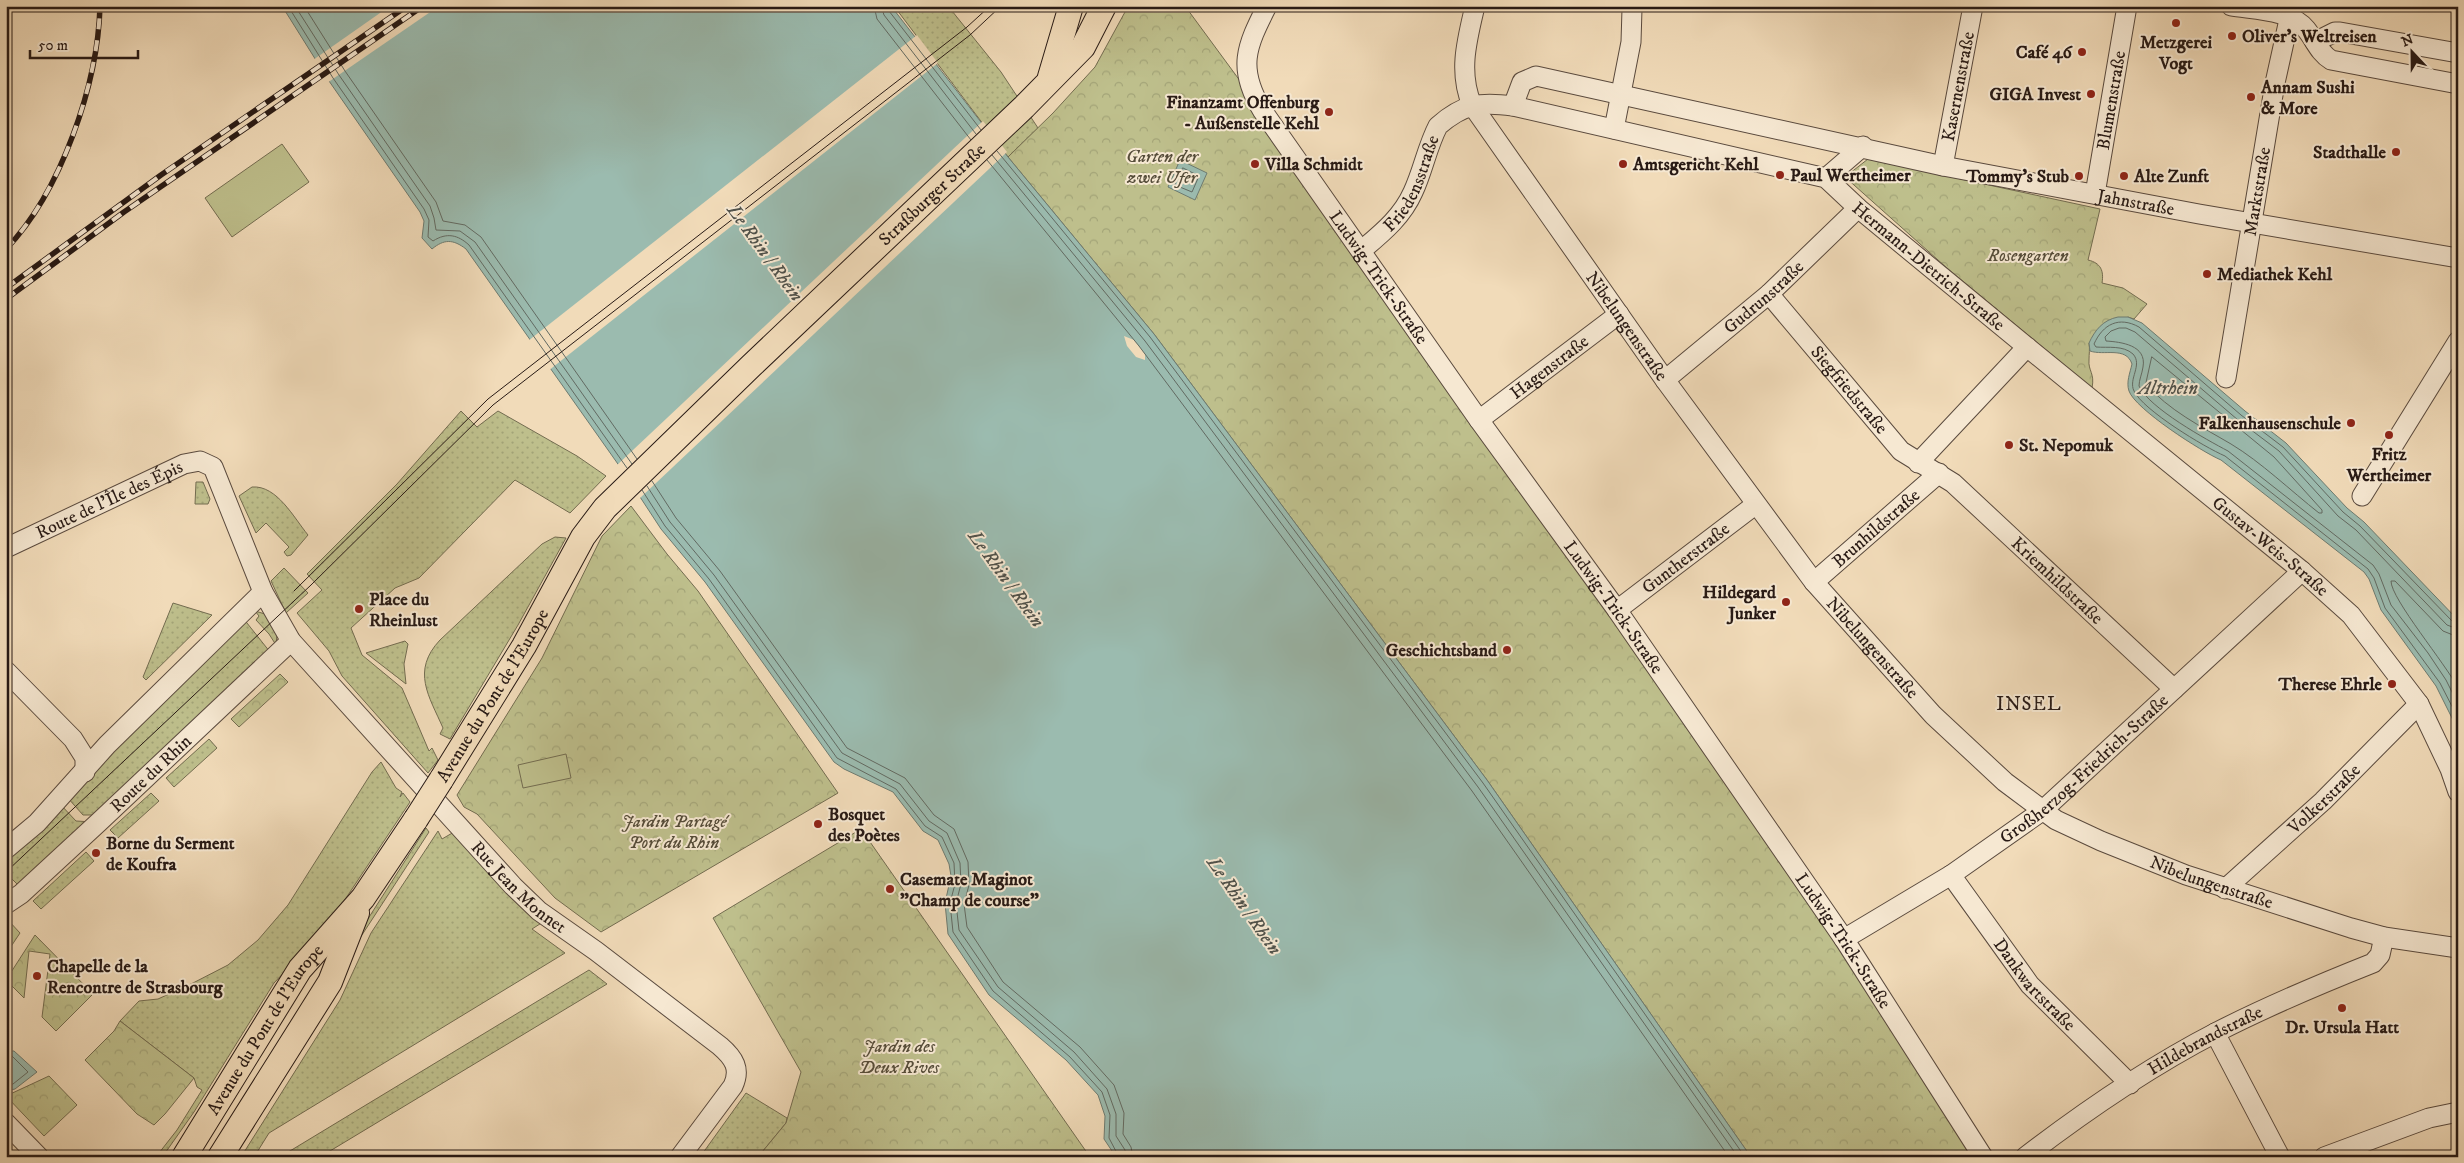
<svg xmlns="http://www.w3.org/2000/svg" width="2464" height="1163" font-family="'IM FELL DW Pica',serif">
<defs>
<pattern id="grass-dots" width="8" height="8" patternUnits="userSpaceOnUse" patternTransform="scale(1.25)"><rect width="8" height="8" fill="#bebf8c"/><path d="M2 2h.1M6 6h.1" fill="none" stroke="#a3a478" stroke-width="1.8" stroke-linecap="round"/></pattern>
<pattern id="forest-crowns" width="20" height="18" patternUnits="userSpaceOnUse" patternTransform="scale(1.25)"><rect width="20" height="18" fill="#bebf8c"/><path d="M2 6a3 3 0 1 1 6 0M12 15a3 3 0 1 1 6 0" fill="none" stroke="#a3a478"/></pattern>
</defs>
<rect width="100%" height="100%" fill="#f1dbb9"/>
<filter id="stains"><feTurbulence type="fractalNoise" baseFrequency=".004" numOctaves="4"/><feColorMatrix values="0 0 0 0 .2 0 0 0 0 .09 0 0 0 0 .02 0 0 0 .5 -.17"/></filter>
<radialGradient id="worn" r=".72"><stop offset=".6" stop-color="#630" stop-opacity="0"/><stop offset="1" stop-color="#630" stop-opacity=".3"/></radialGradient>
<g fill="url(#grass-dots)" stroke="#736c50">
<path d="M 894,6 L 948,6 L 1001,72 L 1038,128 L 1008,157 Z"/>
<path d="M 461,411 L 477,427 L 498,411 L 577,456 L 606,476 L 570,513 L 515,480 L 419,578 L 395,588 L 351,628 L 362,655 L 402,688 L 429,751 L 432,748 L 438,760 L 428,773 L 342,676 L 329,651 L 297,613 L 322,590 L 307,574 L 397,484 Z"/>
<path d="M 196,482 L 203,482 L 210,499 L 208,504 L 195,504 Z"/>
<path d="M 252,487 C 277,485 294,518 308,535 L 291,555 L 287,556 L 284,552 L 289,547 L 266,523 L 256,533 L 239,496 Z"/>
<path d="M 555,537 L 566,538 L 518,625 L 450,739 L 440,734 L 443,728 C 429,696 411,671 440,640 L 542,544 Z"/>
<path d="M 284,568 L 308,593 L 286,613 L 271,581 Z"/>
<path d="M 173,603 L 212,615 L 146,680 L 143,677 Z"/>
<path d="M 255,611 L 265,614 L 277,634 L 276,645 L 269,634 L 256,620 L 259,616 Z"/>
<path d="M 243,618 L 270,652 L 98,815 L 83,815 L 67,797 Z"/>
<path d="M 405,641 L 408,644 L 404,664 L 406,684 L 366,653 Z"/>
<path d="M 209,739 L 217,748 L 174,787 L 166,778 Z"/>
<path d="M 381,762 L 396,788 L 402,792 L 400,797 L 403,793 L 410,802 L 326,928 L 274,983 L 194,1112 L 163,1156 L 159,1153 L 177,1130 L 202,1090 L 197,1087 L 194,1078 L 120,1021 L 139,1001 L 158,999 L 193,983 L 228,965 L 258,940 L 288,905 L 372,772 Z"/>
<path d="M 151,793 L 159,801 L 118,838 L 110,830 Z"/>
<path d="M 60,804 L 76,821 L 93,822 L 21,888 L 6,873 L 6,854 Z"/>
<path d="M 426,828 L 429,832 L 360,938 L 357,936 Z"/>
<path d="M 438,831 L 442,839 L 454,832 L 543,922 L 532,929 L 565,953 L 269,1133 L 254,1157 L 241,1157 L 340,1000 L 371,933 Z"/>
<path d="M 86,852 L 94,861 L 41,909 L 33,901 Z"/>
<path d="M 589,970 L 607,984 L 320,1157 L 280,1157 Z"/>
<path d="M 746,1093 L 787,1118 L 786,1123 L 758,1157 L 700,1157 Z"/>
</g>
<g fill="url(#forest-crowns)" stroke="#736c50">
<path d="M 1132,6 L 1185,6 L 1410,312 L 1985,1157 L 1751,1157 L 1487,780 L 1154,334 L 1008,157 L 1053,113 L 1095,67 L 1125,12 Z"/>
<path d="M 1868,159 L 2100,209 L 2088,260 C 2101,263 2104,271 2102,283 L 2123,288 L 2147,304 L 2134,319 L 2128,317 L 2089,343 C 2090,350 2089,353 2089,360 C 2088,371 2095,373 2092,388 L 1947,268 L 1845,177 Z"/>
<path d="M 631,506 L 667,554 L 698,591 L 838,793 L 601,932 L 555,898 L 477,814 L 464,807 L 457,795 L 542,658 L 602,536 Z"/>
<path d="M 280,674 L 288,682 L 239,727 L 231,719 Z"/>
<path d="M 861,829 L 1090,1157 L 758,1157 L 786,1123 L 801,1072 L 713,918 Z"/>
<path d="M 8,920 L 20,933 L 6,954 L 6,921 Z"/>
<path d="M 35,935 L 93,994 L 56,1031 L 42,1017 L 50,954 L 29,951 L 24,998 L 6,980 Z"/>
<path d="M 120,1021 L 194,1078 L 165,1114 L 154,1125 L 137,1114 L 85,1060 L 114,1031 Z"/>
<path d="M 49,1076 L 77,1105 L 44,1136 L 6,1096 Z"/>
</g>
<g fill="#bebf8c" stroke="#736c50">
<path d="M 282,144 L 309,182 L 232,237 L 205,198 Z"/>
<path d="M 566,754 L 571,778 L 523,788 L 518,765 Z"/>
</g>
<g fill="#9bbbaf" stroke="#6d7b71">
<path d="M 282,6 L 891,6 L 1008,157 L 1154,334 L 1487,780 L 1751,1157 L 1116,1157 L 1104,1139 L 1105,1116 L 1098,1095 L 1066,1060 L 989,995 L 948,934 L 945,903 L 951,876 L 949,864 L 938,840 L 923,831 L 893,792 L 844,769 L 834,762 L 705,582 L 661,529 L 625,474 L 466,249 C 453,239 444,239 432,249 L 422,238 L 424,221 L 420,212 L 329,81 Z"/>
<path d="M 1180,160 L 1207,173 L 1195,200 L 1168,187 Z"/>
<path d="M 2118,317 L 2128,317 L 2142,323 L 2245,411 L 2286,443 L 2347,508 L 2364,522 L 2458,620 L 2458,730 L 2436,686 L 2381,610 L 2369,579 L 2364,572 L 2221,460 C 2202,452 2135,409 2129,391 C 2126,382 2130,373 2132,364 C 2126,346 2104,356 2090,351 L 2089,343 C 2095,330 2103,320 2118,317 Z"/>
<path d="M 6,1051 L 14,1051 L 37,1072 L 15,1089 L 6,1091 Z"/>
</g>
<g fill="#f1dbb9">
<path d="M 390,6 L 439,6 L 327,83 L 313,60 Z"/>
<path d="M 917,35 L 938,63 L 548,371 L 528,341 Z"/>
<path d="M 983,121 L 1007,152 L 639,499 L 616,466 Z"/>
<path d="M 1124,336 L 1134,340 L 1145,354 L 1145,360 L 1136,357 L 1127,346 Z"/>
</g>
<g fill="none" stroke-linecap="round" stroke-linejoin="round">
<g stroke="#626a62" stroke-width="1">
<path d="M 288,6 L 333,78 L 424,209 L 429,220 L 428,237 L 433,241 C 447,232 458,235 469,245 L 627,468"/>
<path d="M 295,6 L 339,75 L 430,206 L 434,218 L 436,230 L 460,231 L 475,242 L 632,464"/>
<path d="M 304,6 L 345,71 L 436,202 L 443,221 L 465,225 L 481,237 L 637,459"/>
<path d="M 874,6 L 877,19 L 971,140"/>
<path d="M 881,6 L 884,15 L 976,134"/>
<path d="M 888,6 L 889,11 L 981,130"/>
<path d="M 997,151 L 1150,337 L 1483,783 L 1745,1157"/>
<path d="M 992,155 L 1145,341 L 1478,787 L 1738,1157"/>
<path d="M 987,160 L 1139,346 L 1472,791 L 1729,1157"/>
<path d="M 1183,168 L 1199,176 L 1192,192 L 1175,185 Z"/>
<path d="M 2152,357 L 2274,457 L 2322,510 L 2322,513 L 2319,513 C 2291,491 2261,462 2231,444 C 2202,427 2168,410 2146,384 Z"/>
<path d="M 652,481 L 676,518 L 720,571 L 847,748 L 905,778 L 934,815 L 954,829 L 968,862 L 969,885 L 964,904 L 967,927 L 1003,982 L 1080,1047 L 1114,1085 L 1124,1113 L 1123,1134 L 1131,1147 L 1133,1157"/>
<path d="M 647,486 L 670,522 L 714,575 L 842,753 L 900,784 L 929,821 L 947,833 L 960,863 L 961,884 L 956,903 L 959,930 L 998,987 L 1074,1052 L 1107,1089 L 1116,1114 L 1116,1136 L 1125,1150 L 1126,1157"/>
<path d="M 642,490 L 665,526 L 709,579 L 837,758 L 896,789 L 925,826 L 942,837 L 954,863 L 955,884 L 950,903 L 953,932 L 993,991 L 1070,1057 L 1102,1092 L 1110,1115 L 1109,1138 L 1119,1157"/>
<path d="M 2458,623 L 2452,621 L 2360,526 L 2343,512 L 2283,447 L 2241,415 L 2139,327 C 2119,316 2103,324 2094,344 L 2096,347 C 2108,348 2123,345 2133,354 C 2143,365 2128,379 2134,391 C 2143,410 2204,447 2225,456 L 2368,569 L 2374,578 L 2385,608 L 2440,683 L 2458,718"/>
<path d="M 2458,629 L 2447,625 L 2356,530 L 2338,516 L 2279,451 L 2238,420 L 2135,332 L 2126,328 L 2119,328 L 2111,331 L 2105,337 L 2106,341 C 2121,342 2147,345 2143,367 C 2142,374 2139,380 2139,386 C 2149,408 2207,440 2228,451 L 2373,565 L 2379,574 L 2391,605 L 2428,653 L 2446,680 L 2458,704"/>
<path d="M 2458,637 L 2443,631 L 2395,581 L 2391,581 C 2391,599 2446,664 2458,688"/>
<path d="M 6,1056 L 12,1056 L 28,1072 L 13,1084 L 6,1086"/>
</g>
<defs>
<g id="minor">
<path id="s1" d="M 1267,6 C 1246,47 1237,68 1262,110 L 1479,420 L 1617,610 L 1844,939 L 1983,1157"/>
<path id="s2" d="M 1475,6 C 1467,40 1458,72 1472,105 L 1665,380 L 1814,582 L 1933,715 L 2005,782 L 2056,820 L 2101,841 L 2186,875 L 2351,928 L 2384,937 L 2458,948"/>
<path d="M 2231,6 C 2254,10 2291,10 2306,29 C 2315,40 2319,53 2331,60 L 2458,84"/>
<path d="M 2315,42 L 2335,32 L 2340,32 L 2458,53"/>
<path id="s3" d="M 1513,106 L 1522,82 L 1536,76 L 1943,166 L 2199,214 L 2458,258"/>
<path d="M 1614,129 L 1631,42 L 1632,9"/>
<path id="s4" d="M 1943,166 L 1973,6"/>
<path d="M 1826,178 L 1863,146"/>
<path id="s5" d="M 2095,194 L 2127,6"/>
<path id="s6" d="M 1362,250 C 1382,233 1402,217 1413,192 C 1423,171 1427,147 1438,126 C 1464,103 1481,102 1513,106 L 1826,178 L 1858,208 L 2027,347 L 2302,571 L 2351,615 L 2419,704 L 2450,769 L 2458,792"/>
<path id="s7" d="M 1769,294 L 1901,451 L 1953,483 L 2174,689"/>
<path id="s8" d="M 2226,378 L 2275,83 L 2292,6"/>
<path id="s9" d="M 1665,380 L 1769,294 L 1858,208"/>
<path id="s10" d="M 1479,420 L 1619,314"/>
<path d="M 1918,463 L 2027,347"/>
<path d="M 2362,496 L 2458,341"/>
<path id="s11" d="M 6,548 L 184,464 L 200,461 L 213,467 L 263,592 L 291,641 L 513,886 L 539,911 L 596,951 L 720,1046 C 734,1058 741,1069 733,1086 L 680,1157"/>
<path id="s12" d="M 1814,582 L 1939,473"/>
<path id="s13" d="M 1617,610 L 1755,505"/>
<path d="M 6,671 L 73,739 L 85,758 L 85,772"/>
<path d="M 6,849 L 37,823 L 107,745 L 263,592"/>
<path id="s14" d="M 1951,875 L 2030,985 L 2130,1084"/>
<path id="s15" d="M 2225,889 L 2323,801 L 2419,704"/>
<path id="s16" d="M 6,904 L 21,894 L 99,822 L 291,641"/>
<path id="s17" d="M 1844,939 L 1951,875 L 2042,811 L 2302,571"/>
<path d="M 2215,1033 L 2280,1157"/>
<path d="M 6,1123 L 39,1157"/>
<path id="s18" d="M 2025,1157 C 2085,1111 2149,1067 2217,1032 C 2268,1006 2320,984 2373,963 L 2380,955 L 2384,937"/>
<path d="M 2324,1157 L 2429,1118 L 2458,1112"/>
</g>
<g id="major">
<path d="M 1050,77 L 1071,6"/>
<path id="s19" d="M 441,780 L 524,646 L 583,537 L 605,508 L 751,366 L 1024,107 L 1083,47 L 1104,6"/>
<path id="s20" d="M 184,1157 L 300,969 L 363,898 L 416,819"/>
<path d="M 220,1157 L 330,982 L 357,913"/>
</g>
</defs>
<use href="#minor" stroke="#5a4a3e" stroke-width="21"/>
<use href="#major" stroke="#281a15" stroke-width="26"/>
<use href="#minor" stroke="#f6e8d2" stroke-width="19"/>
<use href="#major" stroke="#f1dbb9" stroke-width="24"/>
<g stroke="#281a15" stroke-width="1">
<path d="M 294,591 L 488,399 L 967,27 L 990,6"/>
<path d="M 6,872 L 311,585 L 493,405 L 970,35 L 1001,6"/>
</g>
<defs>
<g id="rail">
<path d="M 6,249 C 61,192 98,84 100,6"/>
<path d="M 6,288 L 161,175 L 407,6"/>
<path d="M 6,299 L 124,212 L 423,6"/>
</g>
</defs>
<use href="#rail" stroke="#281a15" stroke-width="5.5"/>
<use href="#rail" stroke="#f6e8d2" stroke-width="4" stroke-dasharray="11" stroke-linecap="butt"/>
<defs>
<path id="major-bridge" d="M 416,819 L 441,780"/>
</defs>
<use href="#major-bridge" stroke="#281a15" stroke-width="26" stroke-linecap="butt"/>
<use href="#major-bridge" stroke="#f1dbb9" stroke-width="24"/>
</g>
<g fill="#8f2418" stroke="#f6e8d2" stroke-width="2">
<circle cx="2176" cy="23" r="5"/>
<circle cx="2232" cy="36" r="5"/>
<circle cx="2082" cy="52" r="5"/>
<circle cx="2091" cy="94" r="5"/>
<circle cx="2251" cy="97" r="5"/>
<circle cx="1329" cy="112" r="5"/>
<circle cx="2396" cy="152" r="5"/>
<circle cx="1255" cy="164" r="5"/>
<circle cx="1623" cy="164" r="5"/>
<circle cx="1780" cy="175" r="5"/>
<circle cx="2079" cy="176" r="5"/>
<circle cx="2124" cy="176" r="5"/>
<circle cx="2207" cy="274" r="5"/>
<circle cx="2351" cy="423" r="5"/>
<circle cx="2389" cy="435" r="5"/>
<circle cx="2009" cy="445" r="5"/>
<circle cx="1786" cy="602" r="5"/>
<circle cx="359" cy="609" r="5"/>
<circle cx="1507" cy="650" r="5"/>
<circle cx="2392" cy="684" r="5"/>
<circle cx="818" cy="824" r="5"/>
<circle cx="96" cy="853" r="5"/>
<circle cx="890" cy="889" r="5"/>
<circle cx="37" cy="976" r="5"/>
<circle cx="2342" cy="1008" r="5"/>
</g>
<g text-anchor="middle" stroke-width="4" stroke-linejoin="round" paint-order="stroke">
<g font-size="18" font-weight="bold" fill="#281a15" stroke="#f6e8d2" text-anchor="start">
<text x="2242" y="42">Oliver's Weltreisen</text>
<text x="2176" y="48" text-anchor="middle">Metzgerei<tspan x="2176" dy="21">Vogt</tspan></text>
<text x="2072" y="58" text-anchor="end">Café 46</text>
<text x="2261" y="93">Annam Sushi<tspan x="2261" dy="21">&amp; More</tspan></text>
<text x="2081" y="100" text-anchor="end">GIGA Invest</text>
<text x="1319" y="108" text-anchor="end">Finanzamt Offenburg<tspan x="1319" dy="21">- Außenstelle Kehl</tspan></text>
<text x="2386" y="158" text-anchor="end">Stadthalle</text>
<text x="1265" y="170">Villa Schmidt</text>
<text x="1633" y="170">Amtsgericht Kehl</text>
<text x="1790" y="181">Paul Wertheimer</text>
<text x="2069" y="182" text-anchor="end">Tommy's Stub</text>
<text x="2134" y="182">Alte Zunft</text>
<text x="2217" y="280">Mediathek Kehl</text>
<text x="2341" y="429" text-anchor="end">Falkenhausenschule</text>
<text x="2019" y="451">St. Nepomuk</text>
<text x="2389" y="460" text-anchor="middle">Fritz<tspan x="2389" dy="21">Wertheimer</tspan></text>
<text x="1776" y="598" text-anchor="end">Hildegard<tspan x="1776" dy="21">Junker</tspan></text>
<text x="369" y="605">Place du<tspan x="369" dy="21">Rheinlust</tspan></text>
<text x="1497" y="656" text-anchor="end">Geschichtsband</text>
<text x="2382" y="690" text-anchor="end">Therese Ehrle</text>
<text x="828" y="820">Bosquet<tspan x="828" dy="21">des Poètes</tspan></text>
<text x="106" y="849">Borne du Serment<tspan x="106" dy="21">de Koufra</tspan></text>
<text x="900" y="885">Casemate Maginot<tspan x="900" dy="21">"Champ de course"</tspan></text>
<text x="47" y="972">Chapelle de la<tspan x="47" dy="21">Rencontre de Strasbourg</tspan></text>
<text x="2342" y="1033" text-anchor="middle">Dr. Ursula Hatt</text>
</g>
<g font-size="18" fill="#281a15" stroke="#f6e8d2">
<text dy="6" stroke="none"><textPath href="#s4" startOffset="81">Kasernenstraße</textPath></text>
<text dy="6" stroke="none"><textPath href="#s5" startOffset="95">Blumenstraße</textPath></text>
<text dy="6" stroke="none"><textPath href="#s6" startOffset="85">Friedensstraße</textPath></text>
<text dy="6" stroke="none"><textPath href="#s8" startOffset="189">Marktstraße</textPath></text>
<text dy="6" stroke="none"><textPath href="#s19" startOffset="771">Straßburger Straße</textPath></text>
<text dy="6" stroke="none"><textPath href="#s3" startOffset="654">Jahnstraße</textPath></text>
<text dy="6" stroke="none"><textPath href="#s6" startOffset="686">Hermann-Dietrich-Straße</textPath></text>
<text dy="6" stroke="none"><textPath href="#s1" startOffset="315">Ludwig-Trick-Straße</textPath></text>
<text dy="6" stroke="none"><textPath href="#s9" startOffset="129">Gudrunstraße</textPath></text>
<text dy="6" stroke="none"><textPath href="#s2" startOffset="371">Nibelungenstraße</textPath></text>
<text dy="6" stroke="none"><textPath href="#s10" startOffset="88">Hagenstraße</textPath></text>
<text dy="6" stroke="none"><textPath href="#s7" startOffset="125">Siegfriedstraße</textPath></text>
<text dy="6" stroke="none"><textPath href="#s11" startOffset="114">Route de l'Île des Épis</textPath></text>
<text dy="6" stroke="none"><textPath href="#s12" startOffset="82">Brunhildstraße</textPath></text>
<text dy="6" stroke="none"><textPath href="#s6" startOffset="1128">Gustav-Weis-Straße</textPath></text>
<text dy="6" stroke="none"><textPath href="#s13" startOffset="86">Guntherstraße</textPath></text>
<text dy="6" stroke="none"><textPath href="#s7" startOffset="409">Kriemhildstraße</textPath></text>
<text dy="6" stroke="none"><textPath href="#s1" startOffset="720">Ludwig-Trick-Straße</textPath></text>
<text dy="6" stroke="none"><textPath href="#s2" startOffset="776">Nibelungenstraße</textPath></text>
<text dy="6" stroke="none"><textPath href="#s19" startOffset="99">Avenue du Pont de l'Europe</textPath></text>
<text dy="6" stroke="none"><textPath href="#s17" startOffset="295">Großherzog-Friedrich-Straße</textPath></text>
<text dy="6" stroke="none"><textPath href="#s16" startOffset="195">Route du Rhin</textPath></text>
<text dy="6" stroke="none"><textPath href="#s15" startOffset="134">Volkerstraße</textPath></text>
<text dy="6" stroke="none"><textPath href="#s2" startOffset="1196">Nibelungenstraße</textPath></text>
<text dy="6" stroke="none"><textPath href="#s11" startOffset="754">Rue Jean Monnet</textPath></text>
<text dy="6" stroke="none"><textPath href="#s1" startOffset="1125">Ludwig-Trick-Straße</textPath></text>
<text dy="6" stroke="none"><textPath href="#s14" startOffset="138">Dankwartstraße</textPath></text>
<text dy="6" stroke="none"><textPath href="#s20" startOffset="151">Avenue du Pont de l'Europe</textPath></text>
<text dy="6" stroke="none"><textPath href="#s18" startOffset="215">Hildebrandstraße</textPath></text>
</g>
<g font-size="18" font-style="italic" fill="#554c39" stroke="#f6e8d2">
<text x="1162" y="162">Garten der<tspan x="1162" dy="21">zwei Ufer</tspan></text>
<text x="2028" y="261">Rosengarten</text>
<text x="674" y="827">Jardin Partagé<tspan x="674" dy="21">Port du Rhin</tspan></text>
<text x="899" y="1052">Jardin des<tspan x="899" dy="21">Deux Rives</tspan></text>
</g>
<g font-size="19" font-style="italic" fill="#50524b" stroke="#f6e8d2">
<text transform="translate(766 252) rotate(54)" y="7">Le Rhin / Rhein</text>
<text x="2168" y="394">Altrhein</text>
<text transform="translate(1007 578) rotate(54)" y="7">Le Rhin / Rhein</text>
<text transform="translate(1245 905) rotate(55)" y="7">Le Rhin / Rhein</text>
</g>
<g font-size="19" letter-spacing="1" fill="#281a15" stroke="#f6e8d2">
<text x="2029" y="710">INSEL</text>
</g>
</g>
<rect width="2464" height="1163" fill="none" stroke="#f1dbb9" stroke-width="25"/>
<rect x="8" y="8" width="2449" height="1148" fill="none" stroke="#281a15" stroke-width="2.5"/>
<rect x="12" y="12" width="2439" height="1138" fill="none" stroke="#281a15"/>
<g transform="translate(2412 52) rotate(338)" stroke="#f6e8d2" stroke-width="4" paint-order="stroke">
<path d="M0-4L9 19L0 12L-9 19Z" fill="#281a15"/>
<text y="-8" font-size="14" font-weight="bold" text-anchor="middle" fill="#281a15">N</text>
</g>
<path d="M30 50v8h108v-8" fill="none" stroke="#281a15" stroke-width="2.5"/>
<text x="38" y="50" font-size="15" fill="#281a15" stroke="#f6e8d2" stroke-width="4" paint-order="stroke">50 m</text>
<rect width="100%" height="100%" filter="url(#stains)"/>
<rect width="100%" height="100%" fill="url(#worn)"/>
</svg>
